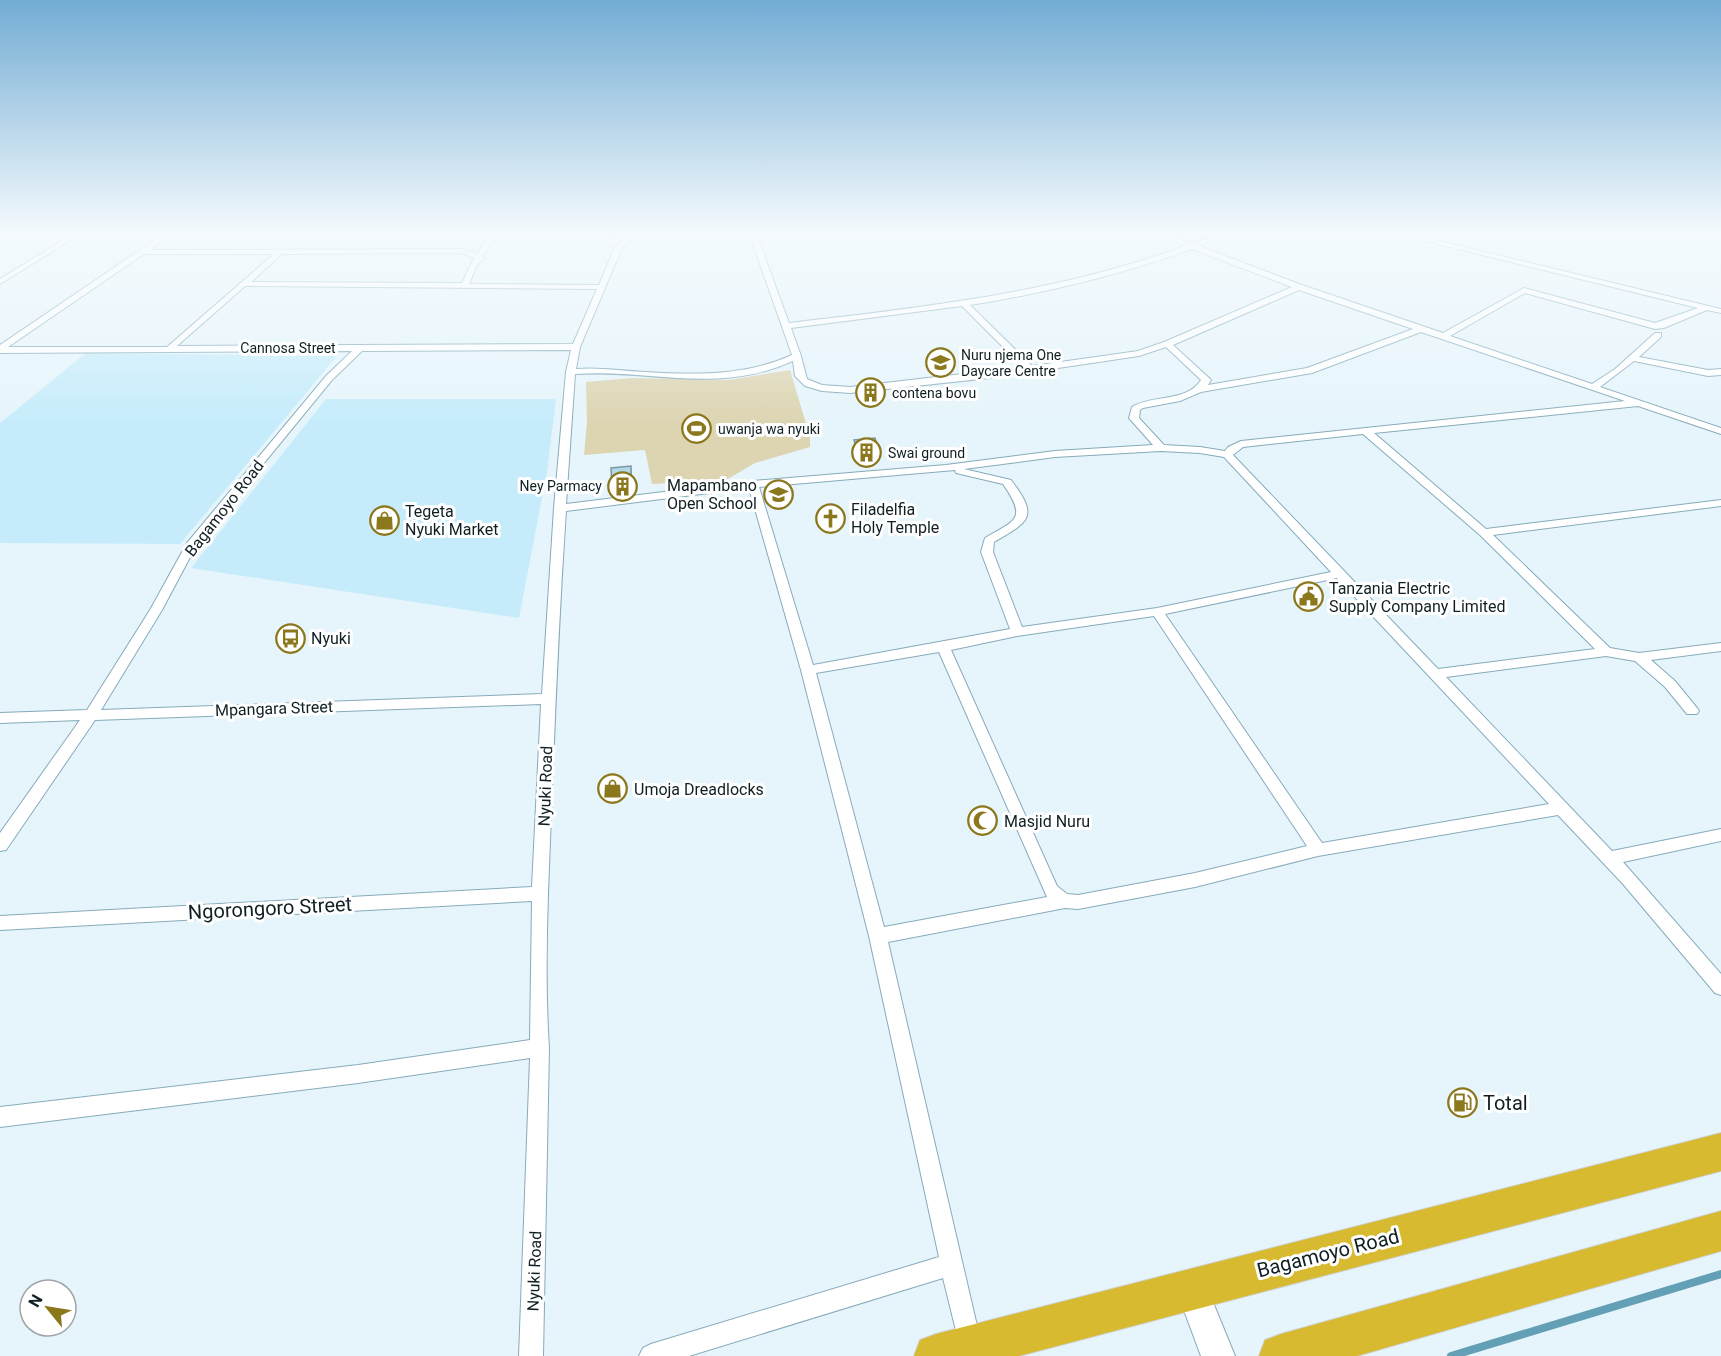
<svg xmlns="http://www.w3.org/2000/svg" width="1721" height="1356" font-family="Roboto,sans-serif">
<rect width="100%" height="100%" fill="#e6f5fb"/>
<g fill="#c6ecfb">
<path d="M 86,353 L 337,356 L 180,544 L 0,543 L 0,423 Z"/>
<path d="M 326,399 L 556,399 L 547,472 L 519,618 L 191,568 Z"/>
</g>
<path fill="#ddd5b2" d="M 790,370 L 810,437 L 810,447 L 755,463 L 726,480 L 652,484 L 645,450 L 584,455 L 587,422 L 586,382 L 632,378 L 729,380 Z"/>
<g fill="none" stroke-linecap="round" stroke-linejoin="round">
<path stroke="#639fb5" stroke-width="8" d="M 1451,1356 L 1721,1274"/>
<defs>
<g id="street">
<path d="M 4,233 L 82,233 L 0,284 L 0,279 L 68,237 L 7,235 Z"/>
<path d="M 165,233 L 173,233 L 150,250 L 462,249 L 477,254 L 491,233 L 498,233 L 483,256 L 484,258 L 477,265 L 469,284 L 599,285 L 615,247 L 622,240 L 596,233 L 626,237 L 630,233 L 638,233 L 622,248 L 580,347 L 576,369 C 600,367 622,371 646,372 C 696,375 745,376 792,355 L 749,233 L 756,233 L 789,323 C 924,307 1057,293 1185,246 L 1155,233 L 1165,233 L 1192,244 L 1221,233 L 1231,233 L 1199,246 L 1302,285 L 1443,333 L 1524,288 L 1655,323 L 1698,308 L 1393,233 L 1406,233 L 1721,309 L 1721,313 L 1707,310 L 1664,328 L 1655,329 L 1525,293 L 1450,336 L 1592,384 L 1615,369 L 1655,333 L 1661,333 L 1661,337 L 1639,357 L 1708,370 L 1721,369 L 1721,375 L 1708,376 L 1634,361 L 1600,387 L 1721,428 L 1721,434 L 1638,406 L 1374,433 L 1486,529 L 1721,500 L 1721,506 L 1493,535 L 1610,648 L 1639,653 L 1721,643 L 1721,651 L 1651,660 L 1675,681 L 1697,708 L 1699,711 L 1697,714 L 1687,714 L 1665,687 L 1635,661 L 1606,656 L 1446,677 L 1612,851 L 1721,829 L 1721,841 L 1623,862 L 1721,974 L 1721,995 L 1715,993 L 1623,884 L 1558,815 L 1318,856 L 1195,887 L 1078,909 L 1065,908 L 888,942 L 981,1343 L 977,1351 L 969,1355 L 961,1351 L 943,1278 L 689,1356 L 639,1356 L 643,1348 L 651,1344 L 939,1257 L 869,936 L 801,670 L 749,488 L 566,511 C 559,612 555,714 551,816 C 548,893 544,971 549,1048 L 543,1356 L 519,1356 L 530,1058 L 358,1083 L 0,1127 L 0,1107 L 358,1065 L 530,1040 L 532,901 L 0,930 L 0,916 L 532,887 L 541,704 L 95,720 L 6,850 L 0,851 L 0,833 L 80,720 L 0,723 L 0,713 L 87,710 L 150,610 L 187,543 L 326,376 L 352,351 L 0,353 L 0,345 ZM 1192,249 L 1292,287 L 1164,342 L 1138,351 L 1032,366 L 970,305 C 1046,293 1120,275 1192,249 ZM 461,253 L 474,258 L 462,283 L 251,282 L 282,254 ZM 144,254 L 274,254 L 167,347 L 8,347 ZM 245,286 L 597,289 L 573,344 L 177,346 ZM 1299,290 L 1413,329 L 1307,368 L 1208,385 L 1211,380 L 1209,378 L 1173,345 ZM 962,306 L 1023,367 L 850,387 L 822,385 L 807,379 L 801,356 L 791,328 ZM 1421,332 L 1625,401 L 1241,441 L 1228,447 L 1225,451 L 1200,447 L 1164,445 L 1139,418 L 1140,410 L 1143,408 L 1180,401 L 1201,392 L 1312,373 ZM 1166,347 L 1201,380 C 1186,403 1153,394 1132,407 L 1129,418 L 1153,445 L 1055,451 L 946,465 L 753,481 L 566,504 L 575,374 C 652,369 717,395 793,361 L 795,376 L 805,386 L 822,391 L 850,393 L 990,378 L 1139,356 ZM 571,350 L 566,372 L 554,508 L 542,694 L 101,710 L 162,610 L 196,546 L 332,380 L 362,351 ZM 1363,434 L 1480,535 L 1595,649 L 1438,669 L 1233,455 L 1243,447 ZM 1161,451 L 1200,453 L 1224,457 L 1331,572 L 1157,608 L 1022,627 L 993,552 L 994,542 C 1030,521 1039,517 1011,480 L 964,469 L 1055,457 ZM 955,470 L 956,473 L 1003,484 C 1028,520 1015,520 985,538 L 981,552 L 1010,629 L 813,665 L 759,487 ZM 1337,578 L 1549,804 L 1322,843 L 1165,614 ZM 1154,616 L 1307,846 L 1195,873 L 1078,895 L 1067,894 L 1057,886 L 951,650 L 1017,636 ZM 939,652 L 1047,897 L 884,927 L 816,673 Z"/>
</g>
<path id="secondary" d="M 1192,1273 L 1203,1278 L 1235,1356 L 1201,1356 L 1176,1289 L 1181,1278 Z"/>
<g id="highway">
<path d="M 1721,1133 L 1721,1171 L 1019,1356 L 914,1356 L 920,1340 L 936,1334 Z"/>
<path d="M 1721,1211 L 1721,1251 L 1357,1356 L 1259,1356 L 1265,1340 L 1281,1334 Z"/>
</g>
</defs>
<use href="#street" stroke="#86abba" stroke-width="2"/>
<use href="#secondary" stroke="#86abba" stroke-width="2"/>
<use href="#highway" stroke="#cfd2d3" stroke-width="2"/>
<use href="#street" fill="#fff" fill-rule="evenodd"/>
<use href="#secondary" fill="#fff" fill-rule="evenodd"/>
<use href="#highway" fill="#d7ba30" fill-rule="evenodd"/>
</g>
<path fill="#99bbc8" d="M 854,440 L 880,452 L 880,459 L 858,461 L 854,447 Z"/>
<path fill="#7d98a2" d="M 631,466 L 632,474 L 633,494 L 613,496 L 612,488 Z"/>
<g fill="#b2d9e8" stroke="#7d98a2" stroke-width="1.5">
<path d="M 875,438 L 880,452 L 858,454 L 854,440 Z"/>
<path d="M 631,466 L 631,486 L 612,488 L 611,468 Z"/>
</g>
<linearGradient id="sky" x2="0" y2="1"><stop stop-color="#73acd4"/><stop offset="0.55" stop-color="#f4fafd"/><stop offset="1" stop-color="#f4fafd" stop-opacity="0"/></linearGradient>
<rect width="1721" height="423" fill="url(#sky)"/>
<defs>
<symbol id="school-ring" viewBox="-11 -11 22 22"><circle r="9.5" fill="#fff" stroke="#8b771c" stroke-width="1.5"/><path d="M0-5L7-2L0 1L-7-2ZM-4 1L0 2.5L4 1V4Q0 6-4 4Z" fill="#8b771c"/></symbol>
<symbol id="building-ring" viewBox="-11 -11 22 22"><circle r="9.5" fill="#fff" stroke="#8b771c" stroke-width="1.5"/><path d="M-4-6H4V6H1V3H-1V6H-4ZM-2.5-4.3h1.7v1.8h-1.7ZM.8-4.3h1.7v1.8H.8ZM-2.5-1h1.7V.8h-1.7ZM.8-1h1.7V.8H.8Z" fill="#8b771c"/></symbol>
<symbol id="stadium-ring" viewBox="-11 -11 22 22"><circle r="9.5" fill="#fff" stroke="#8b771c" stroke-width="1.5"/><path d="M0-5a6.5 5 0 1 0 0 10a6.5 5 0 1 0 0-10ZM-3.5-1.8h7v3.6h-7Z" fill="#8b771c"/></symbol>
<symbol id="church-ring" viewBox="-11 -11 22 22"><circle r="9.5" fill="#fff" stroke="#8b771c" stroke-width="1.5"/><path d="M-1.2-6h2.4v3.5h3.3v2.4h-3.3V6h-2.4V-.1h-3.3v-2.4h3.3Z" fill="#8b771c"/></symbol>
<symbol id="shop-ring" viewBox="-11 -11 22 22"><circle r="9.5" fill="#fff" stroke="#8b771c" stroke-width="1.5"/><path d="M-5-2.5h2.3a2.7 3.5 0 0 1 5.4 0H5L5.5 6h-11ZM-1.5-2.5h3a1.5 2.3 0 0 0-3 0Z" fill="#8b771c"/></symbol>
<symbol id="civic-ring" viewBox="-11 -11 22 22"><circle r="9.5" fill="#fff" stroke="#8b771c" stroke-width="1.5"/><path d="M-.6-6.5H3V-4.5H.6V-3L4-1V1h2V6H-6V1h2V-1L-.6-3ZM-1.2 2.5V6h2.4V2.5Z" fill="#8b771c"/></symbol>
<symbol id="bus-ring" viewBox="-11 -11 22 22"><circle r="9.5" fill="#fff" stroke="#8b771c" stroke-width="1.5"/><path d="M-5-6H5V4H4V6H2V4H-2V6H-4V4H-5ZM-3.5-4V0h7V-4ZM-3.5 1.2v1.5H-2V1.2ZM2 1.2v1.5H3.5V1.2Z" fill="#8b771c"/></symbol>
<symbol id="mosque-ring" viewBox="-11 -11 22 22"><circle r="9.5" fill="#fff" stroke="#8b771c" stroke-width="1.5"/><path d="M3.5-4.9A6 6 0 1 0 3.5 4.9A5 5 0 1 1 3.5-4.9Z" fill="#8b771c"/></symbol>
<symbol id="fuel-ring" viewBox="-11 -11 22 22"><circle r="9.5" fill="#fff" stroke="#8b771c" stroke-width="1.5"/><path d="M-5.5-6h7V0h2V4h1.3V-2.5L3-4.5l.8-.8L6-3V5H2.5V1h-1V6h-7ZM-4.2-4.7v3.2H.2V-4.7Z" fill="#8b771c"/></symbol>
</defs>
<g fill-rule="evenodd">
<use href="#school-ring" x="924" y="346" width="33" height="33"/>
<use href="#building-ring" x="854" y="376" width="33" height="33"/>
<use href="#stadium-ring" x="680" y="412" width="33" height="33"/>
<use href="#building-ring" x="850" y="436" width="33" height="33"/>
<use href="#building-ring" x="606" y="470" width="33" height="33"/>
<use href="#school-ring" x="762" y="478" width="33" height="33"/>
<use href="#church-ring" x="814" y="502" width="33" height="33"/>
<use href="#shop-ring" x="368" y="504" width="33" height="33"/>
<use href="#civic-ring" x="1292" y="580" width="33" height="33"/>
<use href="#bus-ring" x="274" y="622" width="33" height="33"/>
<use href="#shop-ring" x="596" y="772" width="33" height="33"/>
<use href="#mosque-ring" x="966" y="804" width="33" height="33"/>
<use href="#fuel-ring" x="1446" y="1086" width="33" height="33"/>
</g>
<g text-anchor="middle" stroke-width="6" stroke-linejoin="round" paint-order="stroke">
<g font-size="14" fill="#101f24" stroke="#fff">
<text x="288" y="353">Cannosa Street</text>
</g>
<g font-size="14" fill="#101f24" stroke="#fff" text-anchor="start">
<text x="961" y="360">Nuru njema One<tspan x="961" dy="16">Daycare Centre</tspan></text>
<text x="892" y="398">contena bovu</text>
<text x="718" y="434">uwanja wa nyuki</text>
<text x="888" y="458">Swai ground</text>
<text x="602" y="491" text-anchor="end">Ney Parmacy</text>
</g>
<g font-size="16" fill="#101f24" stroke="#fff" text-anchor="start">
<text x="757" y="491" text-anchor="end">Mapambano<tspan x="757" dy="18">Open School</tspan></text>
<text x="851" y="515">Filadelfia<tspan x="851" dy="18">Holy Temple</tspan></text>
<text x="405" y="517">Tegeta<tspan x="405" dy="18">Nyuki Market</tspan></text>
<text x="1329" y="594">Tanzania Electric<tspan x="1329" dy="18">Supply Company Limited</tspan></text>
<text x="311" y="644">Nyuki</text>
<text x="634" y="795">Umoja Dreadlocks</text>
<text x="1004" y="827">Masjid Nuru</text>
</g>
<g font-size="16" fill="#101f24" stroke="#fff">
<text transform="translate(224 508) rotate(-52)" y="6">Bagamoyo Road</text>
<text transform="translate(274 708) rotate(-2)" y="6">Mpangara Street</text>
<text transform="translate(545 786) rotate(-88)" y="6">Nyuki Road</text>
<text transform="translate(534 1271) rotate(-88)" y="6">Nyuki Road</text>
</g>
<g font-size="20" fill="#101f24" stroke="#fff">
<text transform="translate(270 908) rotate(-3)" y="7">Ngorongoro Street</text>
<text transform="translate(1328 1253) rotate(-14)" y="7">Bagamoyo Road</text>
</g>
<g font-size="20" fill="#101f24" stroke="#fff" text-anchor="start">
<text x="1483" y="1110">Total</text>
</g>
</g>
<g transform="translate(48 1308) rotate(300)"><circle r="28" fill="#ffffff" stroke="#9fa5a7" stroke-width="1.5"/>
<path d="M0-4.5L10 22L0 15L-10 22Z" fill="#8b771c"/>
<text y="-9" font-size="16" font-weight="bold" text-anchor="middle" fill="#101f24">N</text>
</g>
</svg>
